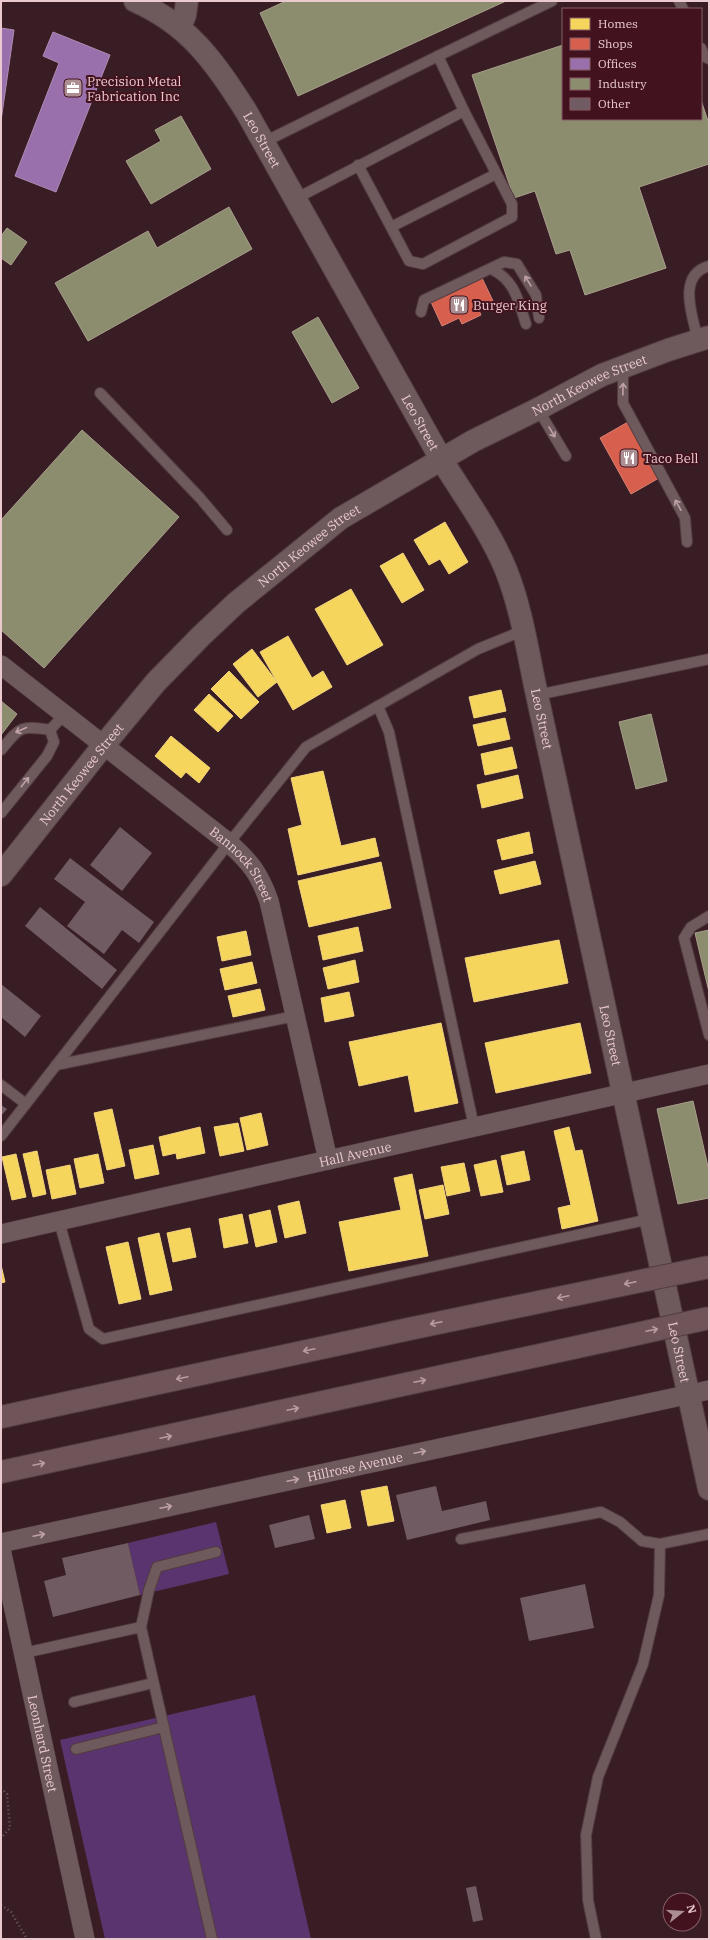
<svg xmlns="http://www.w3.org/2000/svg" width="710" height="1940" font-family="'IBM Plex Serif',serif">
<rect width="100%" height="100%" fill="#381e24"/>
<g fill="#5a346e">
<path d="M 216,1522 L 229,1574 L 140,1595 L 128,1543 Z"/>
<path d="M 255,1695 L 311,1939 L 105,1939 L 60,1740 Z"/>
</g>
<g fill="#f6d55c" stroke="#f2d27e">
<path d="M 445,522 L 468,562 L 449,574 L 440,559 L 429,565 L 414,540 Z"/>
<path d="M 403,553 L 424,590 L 402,603 L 380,566 Z"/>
<path d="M 351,589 L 383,645 L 347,665 L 315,609 Z"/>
<path d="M 288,636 L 312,678 L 323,671 L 332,687 L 293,710 L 260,652 Z"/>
<path d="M 252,649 L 277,682 L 258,697 L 233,664 Z"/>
<path d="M 229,671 L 259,702 L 241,719 L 211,689 Z"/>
<path d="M 501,690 L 506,711 L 474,718 L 469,697 Z"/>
<path d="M 209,694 L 233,716 L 218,732 L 194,710 Z"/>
<path d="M 505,718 L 510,739 L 478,746 L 473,725 Z"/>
<path d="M 171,736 L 210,768 L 199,783 L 186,772 L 181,778 L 155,756 Z"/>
<path d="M 512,747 L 517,768 L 485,775 L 481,754 Z"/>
<path d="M 323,771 L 341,846 L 375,838 L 379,856 L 298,875 L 288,829 L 302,825 L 291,778 Z"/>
<path d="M 518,775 L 523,798 L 482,808 L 477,785 Z"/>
<path d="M 529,832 L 533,853 L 502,860 L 497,840 Z"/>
<path d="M 535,861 L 541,884 L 500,894 L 494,871 Z"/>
<path d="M 381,862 L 391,908 L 309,927 L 298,881 Z"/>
<path d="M 358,927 L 363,951 L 323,960 L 318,936 Z"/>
<path d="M 246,931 L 251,955 L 222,961 L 217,937 Z"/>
<path d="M 559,940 L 568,983 L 474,1002 L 465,958 Z"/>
<path d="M 355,960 L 359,982 L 328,989 L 323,968 Z"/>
<path d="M 252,962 L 257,983 L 225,990 L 220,969 Z"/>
<path d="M 260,989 L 265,1010 L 233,1017 L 228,996 Z"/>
<path d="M 349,992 L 354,1016 L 325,1022 L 321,998 Z"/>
<path d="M 441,1023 L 458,1103 L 415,1112 L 408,1075 L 359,1086 L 349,1042 Z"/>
<path d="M 580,1023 L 591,1073 L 496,1093 L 485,1043 Z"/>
<path d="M 112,1109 L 125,1166 L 107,1170 L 94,1113 Z"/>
<path d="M 261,1113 L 268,1145 L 247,1150 L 240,1118 Z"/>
<path d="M 238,1123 L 244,1151 L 220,1156 L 214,1127 Z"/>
<path d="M 200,1127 L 205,1153 L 177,1159 L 176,1153 L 163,1156 L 159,1137 Z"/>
<path d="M 569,1127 L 575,1151 L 582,1150 L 598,1221 L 562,1229 L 558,1208 L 571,1205 L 554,1131 Z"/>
<path d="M 153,1145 L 159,1174 L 135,1179 L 129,1150 Z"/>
<path d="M 37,1151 L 46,1194 L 33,1197 L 23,1154 Z"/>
<path d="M 524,1151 L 530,1180 L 507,1185 L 501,1156 Z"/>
<path d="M 16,1154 L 26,1197 L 12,1200 L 2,1157 Z"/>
<path d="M 98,1154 L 104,1183 L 80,1188 L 74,1159 Z"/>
<path d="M 496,1160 L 503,1192 L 481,1196 L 474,1165 Z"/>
<path d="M 464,1163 L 470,1191 L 447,1196 L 441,1167 Z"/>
<path d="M 70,1165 L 76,1194 L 52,1199 L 46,1170 Z"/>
<path d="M 412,1174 L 428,1256 L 349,1271 L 339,1222 L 401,1210 L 394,1178 Z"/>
<path d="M 443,1185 L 449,1214 L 425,1219 L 419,1190 Z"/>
<path d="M 299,1201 L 306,1233 L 285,1238 L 278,1206 Z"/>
<path d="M 270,1210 L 277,1242 L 256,1247 L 249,1215 Z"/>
<path d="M 242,1214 L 248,1243 L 224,1248 L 219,1219 Z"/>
<path d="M 190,1228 L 196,1257 L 173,1262 L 167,1233 Z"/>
<path d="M 159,1233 L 172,1290 L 150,1295 L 138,1238 Z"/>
<path d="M 128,1242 L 141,1299 L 119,1304 L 106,1247 Z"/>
<path d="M 1,1265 L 5,1282 L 1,1283 Z"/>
<path d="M 387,1486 L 394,1521 L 368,1526 L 361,1491 Z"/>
<path d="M 345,1500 L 351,1528 L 327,1533 L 321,1505 Z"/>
</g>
<g fill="#d6604d" stroke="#dc8074">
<path d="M 482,278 L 493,301 L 478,308 L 481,315 L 462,324 L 459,318 L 442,326 L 431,302 Z"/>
<path d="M 628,422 L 659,478 L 631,494 L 600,438 Z"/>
</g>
<g fill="#9970ab" stroke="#b18bb6">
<path d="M 1,28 L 14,30 L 1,121 Z"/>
<path d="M 53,32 L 110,55 L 56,192 L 15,176 L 59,63 L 43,56 Z"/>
</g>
<g fill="#8c8c6e" stroke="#a89f8b">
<path d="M 286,1 L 506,1 L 298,96 L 260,13 Z"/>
<path d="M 563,45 L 563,119 L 701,119 L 701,100 L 709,124 L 709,164 L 639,187 L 666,268 L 585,295 L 570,250 L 556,254 L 535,191 L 514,198 L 472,75 Z"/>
<path d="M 181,116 L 211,169 L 151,204 L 126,161 L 161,141 L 155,130 Z"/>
<path d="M 229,207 L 252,249 L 88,341 L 55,283 L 148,231 L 157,248 Z"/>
<path d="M 7,228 L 27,242 L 11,265 L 1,258 L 1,236 Z"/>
<path d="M 318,317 L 359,388 L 332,403 L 292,332 Z"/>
<path d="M 82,430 L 179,517 L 44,668 L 1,630 L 1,520 Z"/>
<path d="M 1,701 L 17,714 L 1,735 Z"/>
<path d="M 651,714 L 667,781 L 636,789 L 619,722 Z"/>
<path d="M 709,930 L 709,992 L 695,933 Z"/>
<path d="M 693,1101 L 709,1171 L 709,1198 L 678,1204 L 657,1109 Z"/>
</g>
<g fill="#715b63">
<path d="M 120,827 L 152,853 L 122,891 L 90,865 Z"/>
<path d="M 70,858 L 154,922 L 139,943 L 122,930 L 104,954 L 67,926 L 85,902 L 54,879 Z"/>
<path d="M 40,907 L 117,970 L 102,989 L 25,926 Z"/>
<path d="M 1,984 L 41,1016 L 25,1037 L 1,1017 Z"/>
<path d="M 1,1105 L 7,1109 L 1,1116 Z"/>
<path d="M 436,1486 L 442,1511 L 486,1501 L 490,1520 L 407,1540 L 396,1495 Z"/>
<path d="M 309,1515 L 315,1539 L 275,1548 L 269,1525 Z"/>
<path d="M 128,1543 L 140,1595 L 53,1617 L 44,1581 L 66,1575 L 62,1558 Z"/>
<path d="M 585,1584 L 594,1628 L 529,1641 L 520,1598 Z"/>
<path d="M 476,1886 L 483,1920 L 473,1922 L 466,1888 Z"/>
</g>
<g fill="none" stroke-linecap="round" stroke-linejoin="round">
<defs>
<g id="service">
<path d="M 679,1 L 683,9"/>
<path d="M 701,48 L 705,57 L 709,59"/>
<path d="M 264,142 L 438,56"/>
<path d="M 358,165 L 409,261 L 423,264 L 512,217 L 512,204 L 464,111"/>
<path d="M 295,199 L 464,111 L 438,56 L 552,1"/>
<path d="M 391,227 L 496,174"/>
<path d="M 491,269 C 515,280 518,300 526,324"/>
<path d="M 421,312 L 424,300 L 504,262 L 517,264 L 536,295 L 539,318"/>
<path d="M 698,340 C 693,318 676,275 709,266"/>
<path d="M 623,367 L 623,403 L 685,518 L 687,542"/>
<path d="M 100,393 L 200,498 L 227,530"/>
<path d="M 538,409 L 566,456"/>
<path d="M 537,695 L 709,659"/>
<path d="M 378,706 L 389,732 L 474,1127"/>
<path d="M 50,730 L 64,715"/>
<path d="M 1,750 C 20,727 20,725 50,730"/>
<path d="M 1,813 L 47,756 L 54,742 L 50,730"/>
<path d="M 709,916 L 691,927 L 684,938 L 709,1035"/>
<path d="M 56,1065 L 295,1016"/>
<path d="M 1,1085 L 26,1104"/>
<path d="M 1,1136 L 229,843 L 306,747 L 478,649 L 522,631"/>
<path d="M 59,1221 L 89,1329 L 103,1339 L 650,1219"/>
<path d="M 461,1539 L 601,1512 L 620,1522 L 642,1541 L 660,1544 L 709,1534"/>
<path d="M 141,1627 L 149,1590 L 157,1567 L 216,1552"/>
<path d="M 24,1653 L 141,1627 L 212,1939"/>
<path d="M 74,1702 L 153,1683"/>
<path d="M 76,1749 L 164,1727"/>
<path d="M 596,1939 L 588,1900 L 586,1835 L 598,1777 L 643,1664 L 659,1595 L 660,1544"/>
</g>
<g id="minor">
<path id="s1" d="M 1,665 L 229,843 C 251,863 259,873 269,901 L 328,1160"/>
<path id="s2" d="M 1,1234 L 709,1074"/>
<path id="s3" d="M 1,1543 L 709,1390"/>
<path id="s4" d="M 1,1549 L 85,1939"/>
</g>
<g id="tertiary">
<path id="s5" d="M 135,1 C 190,25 215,63 246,111 L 441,459 C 463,494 491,533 506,570 C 522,610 528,654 537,695 L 709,1489"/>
<path d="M 180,27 L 185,15 L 187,1"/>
</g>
<g id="secondary">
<path id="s6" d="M 1,875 L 103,746 L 156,682 L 201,636 L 236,603 L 341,518 L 473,441 L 538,409 L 602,375 L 668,350 L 709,337"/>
</g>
<g id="motorway">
<path d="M 1,1417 L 409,1329 L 602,1289"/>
<path d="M 1,1472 L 614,1339"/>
</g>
</defs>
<use href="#service" stroke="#533c40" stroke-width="12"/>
<use href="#minor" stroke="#533c40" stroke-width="20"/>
<use href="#tertiary" stroke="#533c40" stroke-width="24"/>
<use href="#secondary" stroke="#533c40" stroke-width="24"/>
<use href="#motorway" stroke="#533c40" stroke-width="24"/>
<g stroke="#705d60" stroke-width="2.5" stroke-dasharray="1 3" stroke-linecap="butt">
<path d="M 1,1788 L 7,1794 L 10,1828 L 1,1838"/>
<path d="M 1,1905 L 11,1912 L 27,1939"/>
</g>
<use href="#service" stroke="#6e595c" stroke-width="10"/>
<use href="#minor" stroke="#6e595c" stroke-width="19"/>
<use href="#tertiary" stroke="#6e595c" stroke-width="22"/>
<use href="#secondary" stroke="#6e595c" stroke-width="22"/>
<use href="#motorway" stroke="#6f555a" stroke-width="22"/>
<defs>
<g id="motorway-bridge">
<path d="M 602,1289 L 709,1267"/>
<path d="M 614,1339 L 709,1318"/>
</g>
</defs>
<use href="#motorway-bridge" stroke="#533c40" stroke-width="24" stroke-linecap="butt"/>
<use href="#motorway-bridge" stroke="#6f555a" stroke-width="22"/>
</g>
<defs><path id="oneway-shaft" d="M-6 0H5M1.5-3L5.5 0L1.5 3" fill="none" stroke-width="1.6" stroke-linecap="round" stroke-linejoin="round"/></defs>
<g stroke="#bfa2a6">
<use href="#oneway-shaft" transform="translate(528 281) rotate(-121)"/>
<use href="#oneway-shaft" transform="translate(623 389) rotate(-89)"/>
<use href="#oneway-shaft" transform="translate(552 432) rotate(59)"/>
<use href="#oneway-shaft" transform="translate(678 505) rotate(-119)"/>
<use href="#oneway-shaft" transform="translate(21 730) rotate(156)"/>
<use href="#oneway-shaft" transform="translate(25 782) rotate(-51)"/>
<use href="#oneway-shaft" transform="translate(420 1452) rotate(-12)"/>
<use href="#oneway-shaft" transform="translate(293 1480) rotate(-12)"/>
<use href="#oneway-shaft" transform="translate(166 1507) rotate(-12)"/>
<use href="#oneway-shaft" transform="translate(39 1535) rotate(-12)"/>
</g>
<g stroke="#b99ba0">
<use href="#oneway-shaft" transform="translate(630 1283) rotate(168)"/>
<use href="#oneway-shaft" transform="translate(563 1297) rotate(168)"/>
<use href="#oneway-shaft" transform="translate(436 1323) rotate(168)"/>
<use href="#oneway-shaft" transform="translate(652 1330) rotate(-12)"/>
<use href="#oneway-shaft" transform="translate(309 1350) rotate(168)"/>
<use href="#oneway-shaft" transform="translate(182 1378) rotate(168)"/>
<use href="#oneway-shaft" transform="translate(420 1381) rotate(-12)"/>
<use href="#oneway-shaft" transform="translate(293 1409) rotate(-12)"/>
<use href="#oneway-shaft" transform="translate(166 1437) rotate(-12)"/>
<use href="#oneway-shaft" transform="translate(39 1464) rotate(-12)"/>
</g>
<defs>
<symbol id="office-square" viewBox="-11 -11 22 22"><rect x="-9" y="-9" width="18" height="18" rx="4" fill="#ac8e92" stroke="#42131e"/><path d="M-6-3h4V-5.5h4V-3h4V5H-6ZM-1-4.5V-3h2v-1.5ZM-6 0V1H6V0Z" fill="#fff"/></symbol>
<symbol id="restaurant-square" viewBox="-11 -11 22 22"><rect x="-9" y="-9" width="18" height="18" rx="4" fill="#ac8e92" stroke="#42131e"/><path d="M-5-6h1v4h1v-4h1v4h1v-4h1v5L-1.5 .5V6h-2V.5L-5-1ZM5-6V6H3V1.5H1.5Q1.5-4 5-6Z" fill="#fff"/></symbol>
</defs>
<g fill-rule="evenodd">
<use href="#office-square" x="62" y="77" width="22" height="22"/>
<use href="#restaurant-square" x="448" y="294" width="22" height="22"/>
<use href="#restaurant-square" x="618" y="447" width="22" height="22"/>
</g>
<g text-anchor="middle" stroke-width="4" stroke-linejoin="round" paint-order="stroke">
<g font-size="13" fill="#eacace" stroke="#42131e" text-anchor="start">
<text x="87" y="86">Precision Metal<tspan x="87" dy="15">Fabrication Inc</tspan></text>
<text x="473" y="310">Burger King</text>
<text x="643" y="463">Taco Bell</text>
</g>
<g font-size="13" fill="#eacace" stroke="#42131e">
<text dy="5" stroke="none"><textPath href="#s5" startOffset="192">Leo Street</textPath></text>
<text dy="5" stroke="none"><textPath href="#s6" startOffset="777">North Keowee Street</textPath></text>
<text dy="5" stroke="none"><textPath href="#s5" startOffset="516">Leo Street</textPath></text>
<text dy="5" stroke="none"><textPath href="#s6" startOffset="453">North Keowee Street</textPath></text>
<text dy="5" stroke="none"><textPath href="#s5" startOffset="840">Leo Street</textPath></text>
<text dy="5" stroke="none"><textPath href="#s6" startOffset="129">North Keowee Street</textPath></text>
<text dy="5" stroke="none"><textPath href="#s1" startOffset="314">Bannock Street</textPath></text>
<text dy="5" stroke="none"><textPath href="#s5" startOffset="1164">Leo Street</textPath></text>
<text dy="5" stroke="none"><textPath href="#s2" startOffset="363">Hall Avenue</textPath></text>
<text dy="5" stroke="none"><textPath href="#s5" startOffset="1488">Leo Street</textPath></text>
<text dy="5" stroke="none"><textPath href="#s3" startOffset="362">Hillrose Avenue</textPath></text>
<text dy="5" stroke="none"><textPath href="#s4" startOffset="199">Leonhard Street</textPath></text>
</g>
</g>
<rect width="710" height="1940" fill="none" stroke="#eacace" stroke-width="4"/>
<rect x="562" y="8" width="140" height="112" fill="#42131e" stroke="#855c64"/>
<rect x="570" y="18" width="20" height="12" fill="#f6d55c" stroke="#855c64"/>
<text x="598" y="28" font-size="12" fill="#eacace">Homes</text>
<rect x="570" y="38" width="20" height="12" fill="#d6604d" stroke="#855c64"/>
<text x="598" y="48" font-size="12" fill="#eacace">Shops</text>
<rect x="570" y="58" width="20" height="12" fill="#9970ab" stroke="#855c64"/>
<text x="598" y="68" font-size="12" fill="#eacace">Offices</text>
<rect x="570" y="78" width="20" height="12" fill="#8c8c6e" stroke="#855c64"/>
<text x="598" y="88" font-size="12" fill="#eacace">Industry</text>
<rect x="570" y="98" width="20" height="12" fill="#715b63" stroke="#855c64"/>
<text x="598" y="108" font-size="12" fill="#eacace">Other</text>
<g transform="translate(682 1912) rotate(73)"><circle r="19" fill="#42131e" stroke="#855c64"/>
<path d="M0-3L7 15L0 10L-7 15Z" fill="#ac8e92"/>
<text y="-6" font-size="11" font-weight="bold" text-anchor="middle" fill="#eacace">N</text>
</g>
</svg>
